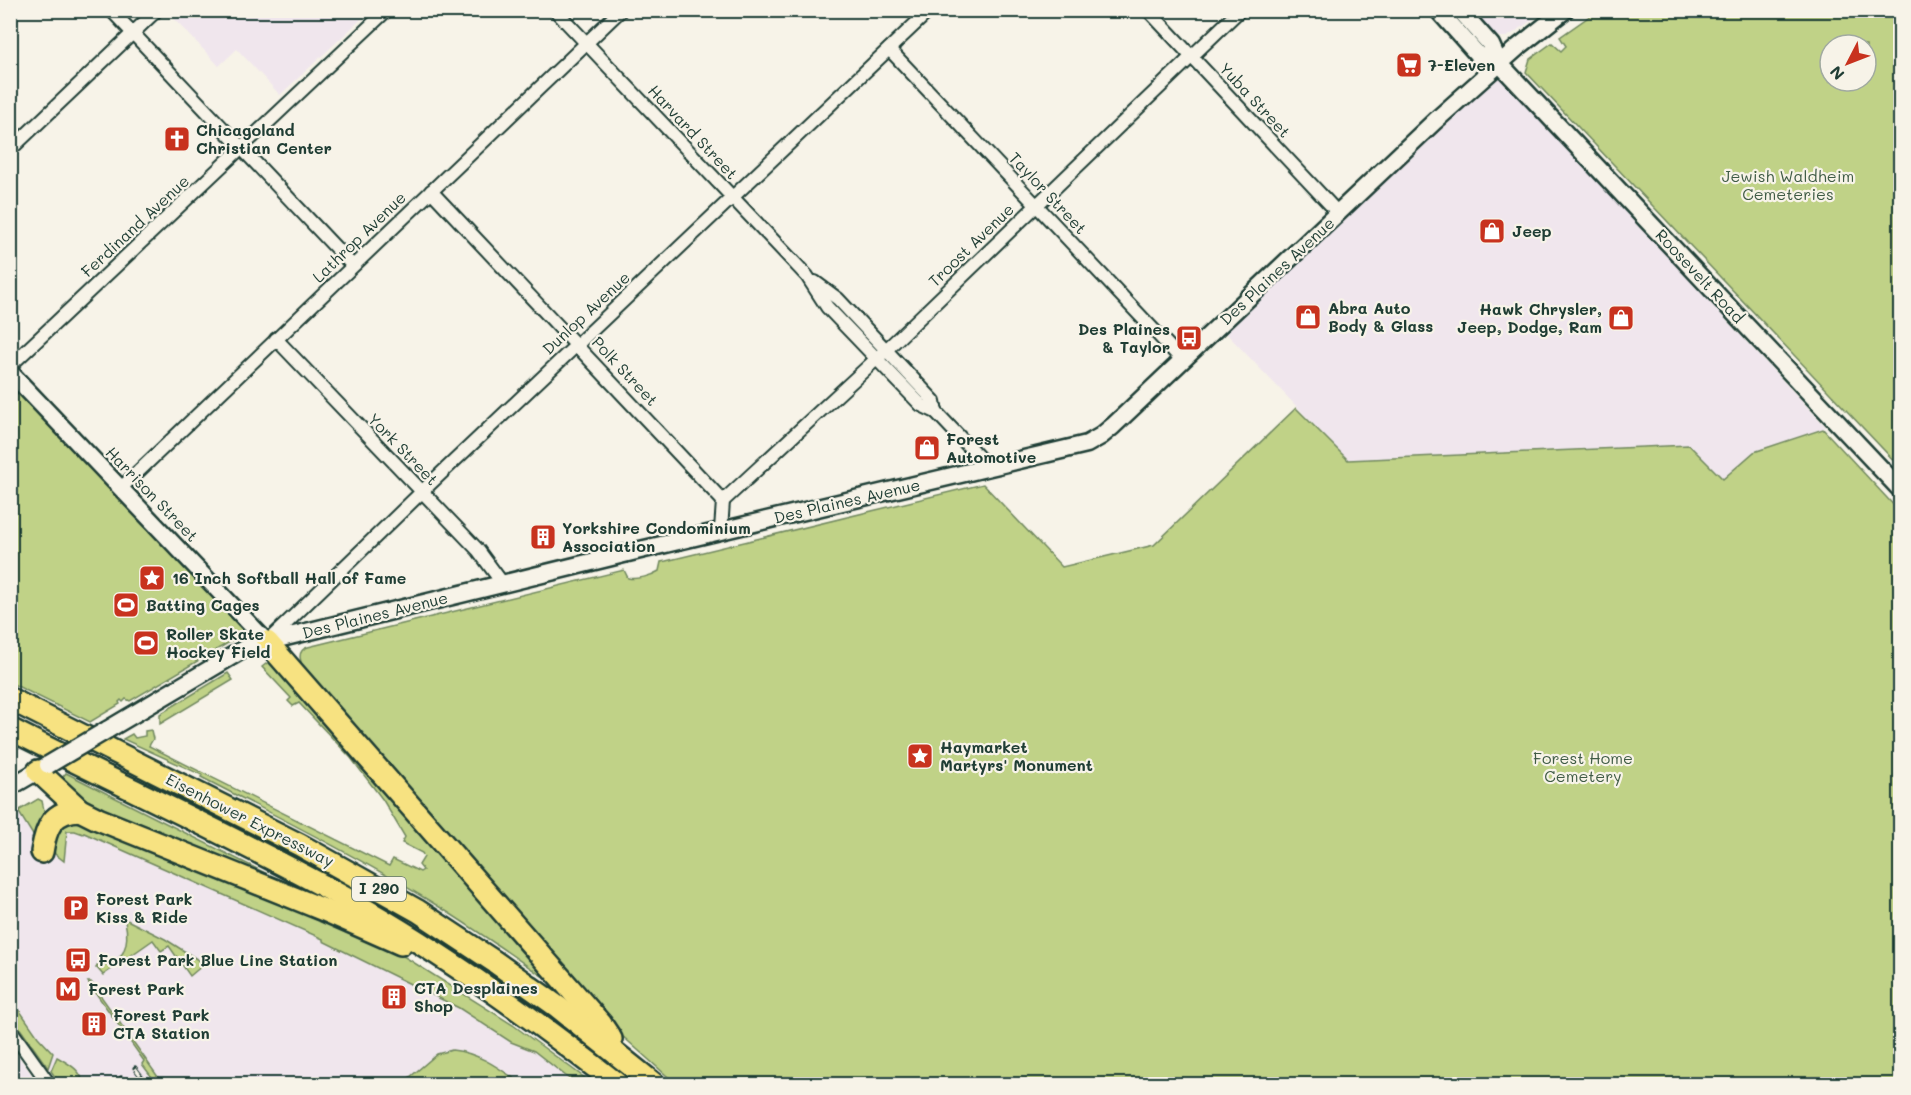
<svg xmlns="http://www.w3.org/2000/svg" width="1911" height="1095" font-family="Mali,sans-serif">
<rect width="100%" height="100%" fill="#f7f3e8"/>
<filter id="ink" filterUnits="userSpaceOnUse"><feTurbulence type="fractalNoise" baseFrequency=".0167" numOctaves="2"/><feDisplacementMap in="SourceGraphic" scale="12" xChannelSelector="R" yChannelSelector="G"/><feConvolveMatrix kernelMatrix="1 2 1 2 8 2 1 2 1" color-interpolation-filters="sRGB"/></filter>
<g filter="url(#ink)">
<g fill="#f0e6ed">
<path d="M 171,11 L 370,10 L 370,11 L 280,95 L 237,49 L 219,66 L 169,13 Z"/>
<path d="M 1467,11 L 1545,11 L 1515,32 L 1507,37 L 1500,37 L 1485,30 Z"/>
<path d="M 1496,73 L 1826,427 L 1823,429 L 1754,452 L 1723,480 L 1689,445 L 1348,460 L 1226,333 Z"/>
<path d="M 13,802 L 36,840 L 63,861 L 67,831 L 75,831 L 82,834 L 84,833 L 324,939 L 324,941 L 459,1008 L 511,1042 L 534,1051 L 576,1084 L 522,1084 L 501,1070 L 452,1050 L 437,1054 L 402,1084 L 60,1084 L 11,1016 L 10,803 Z"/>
<path d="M 11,1046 L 38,1084 L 11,1084 Z"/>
</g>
<g fill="#c0d287" stroke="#70885e" stroke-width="1.5" fill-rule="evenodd">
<path d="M 1597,11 L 1900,11 L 1900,467 L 1526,72 L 1530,59 L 1552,43 L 1561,51 L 1566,46 L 1560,37 ZM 1830,45 L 1866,45 L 1866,81 L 1830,81 Z"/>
<path d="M 11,383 L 242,625 L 242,634 L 233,640 L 130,701 L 126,699 L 123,702 L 121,700 L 119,702 L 120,704 L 90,722 L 11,683 Z"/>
<path d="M 1296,408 L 1348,460 L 1689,445 L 1723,479 L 1754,452 L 1823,429 L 1900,512 L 1900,1084 L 676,1084 L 610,1025 L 305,672 C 301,663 295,651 308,647 L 624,570 L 628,578 C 637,580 651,576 659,571 L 661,562 L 666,561 L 983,484 L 1062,567 L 1154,545 Z"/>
<path d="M 271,660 L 547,971 L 542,976 C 503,949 464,921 423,897 C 351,853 276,816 201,777 L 202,775 L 123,739 L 132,734 L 135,738 L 145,736 L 145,731 L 151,730 L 153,739 L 149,746 L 389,866 L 393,859 L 420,872 L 423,870 L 419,865 L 424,857 L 422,853 L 402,843 L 405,837 L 383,800 L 351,758 L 299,703 L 293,706 L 288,701 L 291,698 L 262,667 Z"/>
<path d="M 228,673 L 233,680 L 160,724 L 160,714 Z"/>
<path d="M 66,773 L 285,883 L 85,803 L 62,778 Z"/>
<path d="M 38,799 L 42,801 L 45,815 L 36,840 L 18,811 Z"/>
<path d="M 70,816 L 389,947 L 513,1025 L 593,1084 L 576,1084 L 534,1051 L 511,1042 L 459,1008 L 323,941 L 323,939 L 84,833 L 83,834 L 75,831 L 67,831 L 64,861 L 55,854 L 51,840 Z"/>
<path d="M 127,920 L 165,939 L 203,963 L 203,965 L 190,976 L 169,946 L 161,951 L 153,940 L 103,975 L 97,968 L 96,968 L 97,965 C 125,966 130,943 125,921 Z"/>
<path d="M 88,982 L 91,982 L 163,1084 L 157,1084 L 142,1064 L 144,1061 Z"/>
<path d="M 11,998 L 38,1037 L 53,1053 L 48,1068 L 11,1016 Z"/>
<path d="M 452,1050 C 480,1053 500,1069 522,1084 L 402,1084 L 437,1054 Z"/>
<path d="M 57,1057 C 69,1064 82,1070 83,1084 L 60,1084 L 51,1071 Z"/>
</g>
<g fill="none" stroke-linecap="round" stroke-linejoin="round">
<defs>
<g id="minor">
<path d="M 111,10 L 352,265"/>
<path d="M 555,10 L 807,276 L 827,307 L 921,405 L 936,412 L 989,468"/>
<path d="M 1148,10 L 1338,213"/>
<path d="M 889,49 L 1182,360"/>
<path d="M 10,150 L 157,10"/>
<path d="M 431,191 L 723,501 L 721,530"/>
<path d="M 815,282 L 838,299 L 934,401 L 936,412"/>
<path d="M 276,339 L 478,550 L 503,584"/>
<path d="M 10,366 L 387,10"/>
<path d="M 121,488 L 621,10"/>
<path d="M 723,501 L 886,350 L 1240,10"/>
<path d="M 268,641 L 431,483 L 930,10"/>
<path d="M 10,1029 L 49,1084"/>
</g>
<path id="tertiary" d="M 10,372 L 267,642"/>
<g id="secondary">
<path d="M 1438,10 L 1478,55 L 1499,63"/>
<path d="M 1460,10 L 1491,45 L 1499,63 L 1900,489"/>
<path d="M 107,730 L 249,646 L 636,551 L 1087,444 L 1101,436 L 1113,426 L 1435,121 L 1517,48 L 1565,10"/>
<path d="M 10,787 L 48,765"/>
</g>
<g id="motorway">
<path d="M 267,642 L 601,1024 L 611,1039"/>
<path d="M 10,699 L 300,845 L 418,911 L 495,962 L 558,1007 L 654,1084"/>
<path d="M 10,729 C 116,783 224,832 327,888 C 430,944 525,1012 617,1084"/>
<path d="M 38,771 L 80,810 L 98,819 L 324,910 L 401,944"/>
<path d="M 42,852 C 46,827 52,811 80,810"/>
</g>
</defs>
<use href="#minor" stroke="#1f3d34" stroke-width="16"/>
<use href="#tertiary" stroke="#1f3d34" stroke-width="20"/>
<use href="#secondary" stroke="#1f3d34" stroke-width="21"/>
<use href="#motorway" stroke="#1f3d34" stroke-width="26"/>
<use href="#minor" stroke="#f7f3e8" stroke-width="12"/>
<use href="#tertiary" stroke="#f7f3e8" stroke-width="15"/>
<use href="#secondary" stroke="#f7f3e8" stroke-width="16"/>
<use href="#motorway" stroke="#f7e281" stroke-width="21"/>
<defs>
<g id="rail">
<path d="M 10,895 L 12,897"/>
<path d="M 135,1068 L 147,1084"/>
<path d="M 121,1078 L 125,1084"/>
</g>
</defs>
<use href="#rail" stroke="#1f3d34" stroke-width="5"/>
<use href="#rail" stroke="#f7f3e8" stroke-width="3" stroke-dasharray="9" stroke-linecap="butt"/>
<defs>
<path id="secondary-bridge" d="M 48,765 L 107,730"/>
</defs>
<use href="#secondary-bridge" stroke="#1f3d34" stroke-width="21" stroke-linecap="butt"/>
<use href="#secondary-bridge" stroke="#f7f3e8" stroke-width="16"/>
</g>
</g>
<defs>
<symbol id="supermarket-square" viewBox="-11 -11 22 22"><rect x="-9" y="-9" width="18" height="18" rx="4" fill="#c8321e" stroke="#f7f3e8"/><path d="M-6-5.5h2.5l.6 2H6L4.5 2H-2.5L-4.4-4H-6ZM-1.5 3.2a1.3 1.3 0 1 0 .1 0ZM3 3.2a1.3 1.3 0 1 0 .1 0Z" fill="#fff"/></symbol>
<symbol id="church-square" viewBox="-11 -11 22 22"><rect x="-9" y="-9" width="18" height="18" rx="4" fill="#c8321e" stroke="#f7f3e8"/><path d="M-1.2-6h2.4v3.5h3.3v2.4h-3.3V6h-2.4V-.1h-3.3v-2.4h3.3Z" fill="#fff"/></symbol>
<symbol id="shop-square" viewBox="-11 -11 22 22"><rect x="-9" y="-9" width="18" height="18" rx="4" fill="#c8321e" stroke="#f7f3e8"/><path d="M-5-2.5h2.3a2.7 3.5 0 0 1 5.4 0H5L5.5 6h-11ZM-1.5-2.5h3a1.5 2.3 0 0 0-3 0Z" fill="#fff"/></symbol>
<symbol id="bus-square" viewBox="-11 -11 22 22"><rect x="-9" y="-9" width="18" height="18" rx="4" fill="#c8321e" stroke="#f7f3e8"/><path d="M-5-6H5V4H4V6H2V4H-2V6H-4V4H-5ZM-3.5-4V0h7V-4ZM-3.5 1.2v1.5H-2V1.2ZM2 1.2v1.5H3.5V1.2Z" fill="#fff"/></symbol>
<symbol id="building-square" viewBox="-11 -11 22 22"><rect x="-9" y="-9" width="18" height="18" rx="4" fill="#c8321e" stroke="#f7f3e8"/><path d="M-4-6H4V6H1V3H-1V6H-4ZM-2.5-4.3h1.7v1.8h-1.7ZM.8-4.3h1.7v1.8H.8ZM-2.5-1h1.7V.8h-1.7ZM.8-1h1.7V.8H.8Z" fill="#fff"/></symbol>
<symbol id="sight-square" viewBox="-11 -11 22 22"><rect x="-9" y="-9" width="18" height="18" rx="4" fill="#c8321e" stroke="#f7f3e8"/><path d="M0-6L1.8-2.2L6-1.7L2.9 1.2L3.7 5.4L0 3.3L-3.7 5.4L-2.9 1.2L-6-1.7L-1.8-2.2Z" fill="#fff"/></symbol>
<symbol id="stadium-square" viewBox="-11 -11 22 22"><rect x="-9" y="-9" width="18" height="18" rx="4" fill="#c8321e" stroke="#f7f3e8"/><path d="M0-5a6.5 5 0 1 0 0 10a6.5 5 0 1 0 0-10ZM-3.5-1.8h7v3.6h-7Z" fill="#fff"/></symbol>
<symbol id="parking-square" viewBox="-11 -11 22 22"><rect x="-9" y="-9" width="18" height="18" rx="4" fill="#c8321e" stroke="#f7f3e8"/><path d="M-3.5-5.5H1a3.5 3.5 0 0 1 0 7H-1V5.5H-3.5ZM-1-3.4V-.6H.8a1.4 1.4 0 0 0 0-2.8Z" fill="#fff"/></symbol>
<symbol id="metro-square" viewBox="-11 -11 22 22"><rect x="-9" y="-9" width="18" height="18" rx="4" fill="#c8321e" stroke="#f7f3e8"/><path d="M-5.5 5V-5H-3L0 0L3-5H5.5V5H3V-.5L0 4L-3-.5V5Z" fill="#fff"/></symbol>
</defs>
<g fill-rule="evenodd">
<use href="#supermarket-square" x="1394" y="50" width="30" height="30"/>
<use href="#church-square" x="162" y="124" width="30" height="30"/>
<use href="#shop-square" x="1477" y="216" width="30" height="30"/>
<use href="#shop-square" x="1293" y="302" width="30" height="30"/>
<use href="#shop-square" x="1606" y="303" width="30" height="30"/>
<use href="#bus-square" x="1174" y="323" width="30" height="30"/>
<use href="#shop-square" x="912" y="433" width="30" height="30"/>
<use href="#building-square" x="528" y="522" width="30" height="30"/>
<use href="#sight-square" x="137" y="563" width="30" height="30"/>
<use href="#stadium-square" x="111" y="590" width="30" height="30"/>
<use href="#stadium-square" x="131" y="628" width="30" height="30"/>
<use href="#sight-square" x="905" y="741" width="30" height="30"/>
<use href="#parking-square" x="61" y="893" width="30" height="30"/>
<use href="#bus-square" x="63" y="945" width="30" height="30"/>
<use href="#metro-square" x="53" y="974" width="30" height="30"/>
<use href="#building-square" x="379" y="982" width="30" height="30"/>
<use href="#building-square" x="79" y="1009" width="30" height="30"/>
</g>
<g text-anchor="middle" stroke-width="4.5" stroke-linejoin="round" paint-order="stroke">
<rect fill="#f7f3e8" stroke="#60746a" stroke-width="1.5" x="352" y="877" width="54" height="24" rx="4.5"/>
<g font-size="15" font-weight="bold" fill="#1f3d34">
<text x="379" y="894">I 290</text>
</g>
<g font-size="16" font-weight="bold" fill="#1f3d34" stroke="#f7f3e8" text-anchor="start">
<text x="1428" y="71">7-Eleven</text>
<text x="196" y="136">Chicagoland<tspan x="196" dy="18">Christian Center</tspan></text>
<text x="1512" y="237">Jeep</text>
<text x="1328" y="314">Abra Auto<tspan x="1328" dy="18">Body &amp; Glass</tspan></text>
<text x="1602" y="315" text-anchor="end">Hawk Chrysler,<tspan x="1602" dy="18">Jeep, Dodge, Ram</tspan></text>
<text x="1170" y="335" text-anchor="end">Des Plaines<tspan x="1170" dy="18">&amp; Taylor</tspan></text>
<text x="946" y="445">Forest<tspan x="946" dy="18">Automotive</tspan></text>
<text x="562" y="534">Yorkshire Condominium<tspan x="562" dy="18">Association</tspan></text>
<text x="172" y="584">16 Inch Softball Hall of Fame</text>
<text x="146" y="611">Batting Cages</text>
<text x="166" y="640">Roller Skate<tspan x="166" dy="18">Hockey Field</tspan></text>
<text x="940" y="753">Haymarket<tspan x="940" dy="18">Martyrs' Monument</tspan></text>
<text x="96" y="905">Forest Park<tspan x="96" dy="18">Kiss &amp; Ride</tspan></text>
<text x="98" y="966">Forest Park Blue Line Station</text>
<text x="414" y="994">CTA Desplaines<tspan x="414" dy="18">Shop</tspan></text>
<text x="88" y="995">Forest Park</text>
<text x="113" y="1021">Forest Park<tspan x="113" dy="18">CTA Station</tspan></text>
</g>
<g font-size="16" fill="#1f3d34" stroke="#f7f3e8">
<text transform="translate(1255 100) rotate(47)" y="6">Yuba Street</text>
<text transform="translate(693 132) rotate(47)" y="6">Harvard Street</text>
<text transform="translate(1048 193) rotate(47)" y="6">Taylor Street</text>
<text transform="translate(135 226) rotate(-43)" y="6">Ferdinand Avenue</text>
<text transform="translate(359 237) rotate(-44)" y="6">Lathrop Avenue</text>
<text transform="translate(971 245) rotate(-44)" y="6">Troost Avenue</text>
<text transform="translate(1277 271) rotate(-43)" y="6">Des Plaines Avenue</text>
<text transform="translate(1700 276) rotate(47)" y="6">Roosevelt Road</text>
<text transform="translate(586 313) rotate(-43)" y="6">Dunlop Avenue</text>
<text transform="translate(625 371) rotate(47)" y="6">Polk Street</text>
<text transform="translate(403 449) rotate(46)" y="6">York Street</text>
<text transform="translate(152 494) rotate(46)" y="6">Harrison Street</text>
<text transform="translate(847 501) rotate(-13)" y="6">Des Plaines Avenue</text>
<text transform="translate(375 615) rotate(-14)" y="6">Des Plaines Avenue</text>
<text transform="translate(250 820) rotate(27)" y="6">Eisenhower Expressway</text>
</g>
<g font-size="16" fill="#3f5b45" stroke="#f7f3e8">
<text x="1788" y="182">Jewish Waldheim<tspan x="1788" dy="18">Cemeteries</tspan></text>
<text x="1583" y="764">Forest Home<tspan x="1583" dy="18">Cemetery</tspan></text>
</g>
</g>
<rect width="1911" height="1095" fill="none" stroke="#f7f3e8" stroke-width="36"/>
<rect x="18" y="18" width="1875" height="1059" fill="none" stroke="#1f3d34" stroke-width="2" filter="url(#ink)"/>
<g transform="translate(1848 63) rotate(228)"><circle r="28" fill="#f7f3e8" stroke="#a1aaa0" stroke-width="1.5"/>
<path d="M0-4.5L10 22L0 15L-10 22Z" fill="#c8321e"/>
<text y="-9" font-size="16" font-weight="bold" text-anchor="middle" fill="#1f3d34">N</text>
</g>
</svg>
